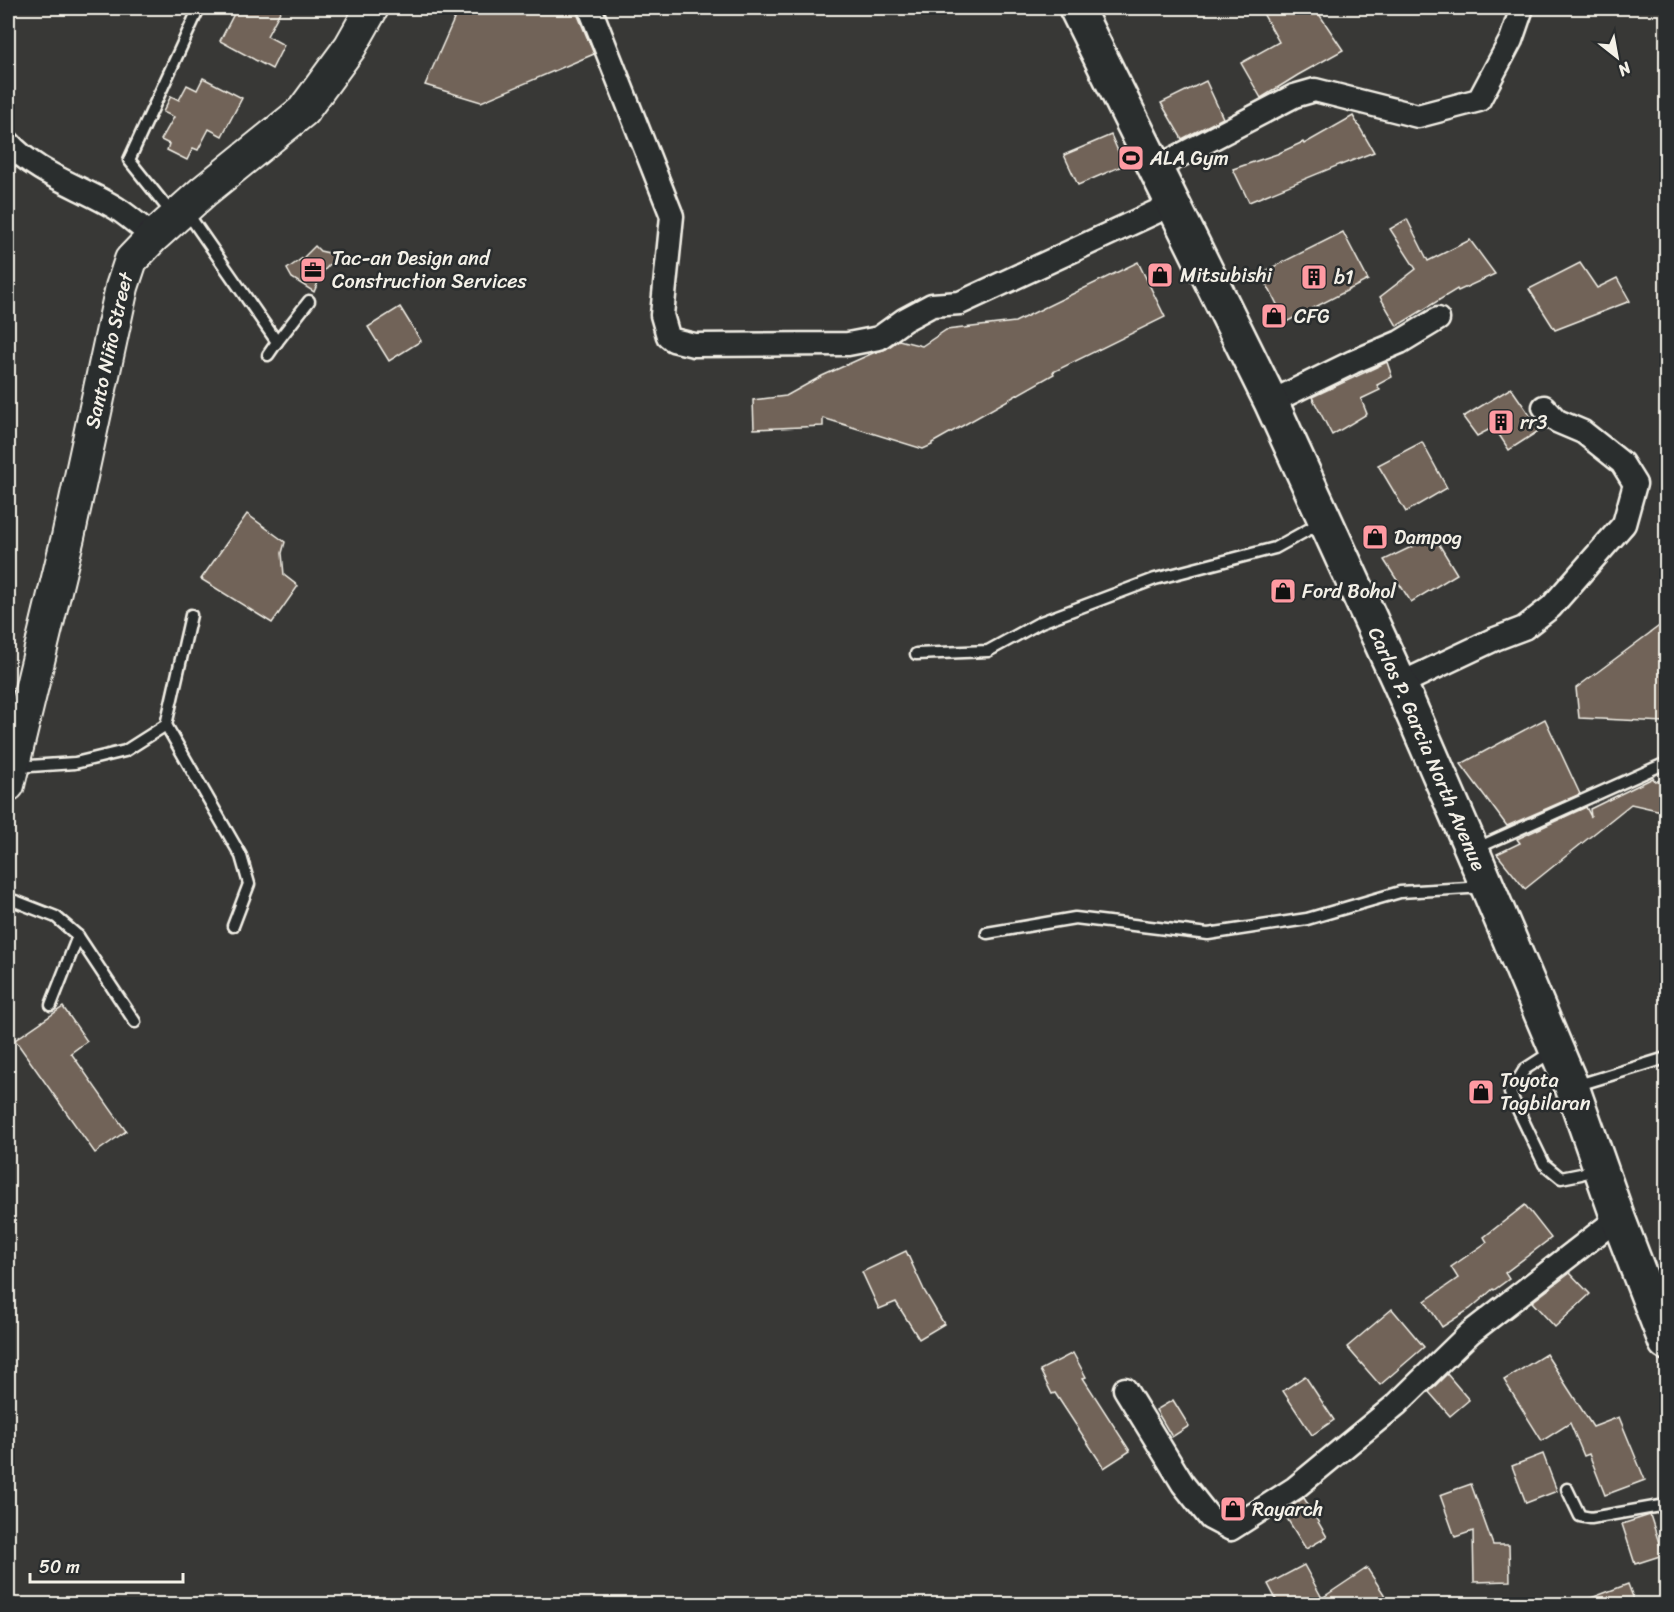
<svg xmlns="http://www.w3.org/2000/svg" width="1674" height="1612" font-family="Sriracha,sans-serif">
<rect width="100%" height="100%" fill="#383836"/>
<filter id="ink" filterUnits="userSpaceOnUse"><feTurbulence type="fractalNoise" baseFrequency=".0167" numOctaves="2"/><feDisplacementMap in="SourceGraphic" scale="12" xChannelSelector="R" yChannelSelector="G"/><feConvolveMatrix kernelMatrix="1 2 1 2 8 2 1 2 1" color-interpolation-filters="sRGB"/></filter>
<g filter="url(#ink)">
<g fill="#716358" stroke="#f4f1e8" stroke-width="1.5">
<path d="M 237,8 L 282,8 L 267,36 L 284,45 L 272,69 L 220,41 Z"/>
<path d="M 459,8 L 577,8 L 577,13 L 594,54 L 481,102 L 425,85 Z"/>
<path d="M 1260,8 L 1315,8 L 1343,50 L 1298,75 L 1261,98 L 1241,63 L 1279,42 Z"/>
<path d="M 203,78 L 242,98 L 222,136 L 209,129 L 198,150 L 193,148 L 187,160 L 167,150 L 169,144 L 161,140 L 174,117 L 163,112 L 171,96 L 179,100 L 187,85 L 197,90 Z"/>
<path d="M 1206,81 L 1223,118 L 1182,139 L 1161,103 Z"/>
<path d="M 1353,116 L 1374,152 L 1341,165 L 1341,164 L 1249,202 L 1233,169 L 1277,154 L 1303,142 L 1304,144 Z"/>
<path d="M 1111,135 L 1124,165 L 1078,185 L 1064,155 Z"/>
<path d="M 1407,219 L 1428,261 L 1470,240 L 1495,274 L 1458,291 L 1457,289 L 1397,326 L 1380,297 L 1416,269 L 1390,229 Z"/>
<path d="M 1343,232 L 1368,280 L 1286,322 L 1261,273 Z"/>
<path d="M 315,246 L 320,251 L 338,255 L 322,273 L 314,292 L 292,278 L 287,269 L 304,257 Z"/>
<path d="M 1138,262 L 1165,317 L 1053,372 L 1054,374 L 932,443 L 932,445 L 923,449 L 823,418 L 823,426 L 754,429 L 753,400 L 786,396 L 822,376 L 873,353 L 886,349 L 899,340 L 922,346 L 946,330 L 1015,322 Z"/>
<path d="M 1580,263 L 1597,288 L 1617,278 L 1630,301 L 1555,330 L 1529,289 Z"/>
<path d="M 400,307 L 421,341 L 389,361 L 368,327 Z"/>
<path d="M 1387,362 L 1392,377 L 1377,385 L 1380,390 L 1361,399 L 1367,414 L 1332,435 L 1312,397 Z"/>
<path d="M 1511,388 L 1540,430 L 1509,450 L 1494,427 L 1477,436 L 1463,417 Z"/>
<path d="M 1422,442 L 1447,488 L 1406,512 L 1378,465 Z"/>
<path d="M 247,514 L 285,542 L 282,553 L 284,575 L 298,586 L 272,623 L 201,579 Z"/>
<path d="M 1434,536 L 1457,574 L 1411,602 L 1384,560 Z"/>
<path d="M 1666,621 L 1666,722 L 1579,718 L 1576,688 Z"/>
<path d="M 1545,719 L 1580,794 L 1507,826 L 1461,764 Z"/>
<path d="M 1653,778 L 1655,781 L 1666,780 L 1666,812 L 1631,804 L 1525,889 L 1497,854 L 1520,843 L 1517,839 L 1586,807 L 1591,817 L 1590,809 Z"/>
<path d="M 63,1007 L 87,1041 L 71,1053 L 126,1131 L 95,1153 L 15,1040 Z"/>
<path d="M 1525,1205 L 1551,1238 L 1505,1273 L 1509,1279 L 1494,1290 L 1493,1289 L 1470,1309 L 1442,1327 L 1425,1301 L 1458,1278 L 1451,1267 L 1487,1242 L 1484,1237 Z"/>
<path d="M 906,1251 L 925,1292 L 944,1324 L 919,1339 L 896,1302 L 879,1309 L 862,1272 Z"/>
<path d="M 1570,1273 L 1590,1294 L 1555,1327 L 1532,1302 Z"/>
<path d="M 1392,1309 L 1424,1347 L 1380,1385 L 1347,1347 Z"/>
<path d="M 1073,1353 L 1086,1377 L 1083,1378 L 1130,1451 L 1104,1468 L 1055,1393 L 1052,1394 L 1040,1370 Z"/>
<path d="M 1546,1354 L 1593,1427 L 1619,1417 L 1645,1480 L 1605,1495 L 1589,1454 L 1584,1456 L 1570,1423 L 1542,1441 L 1504,1380 Z"/>
<path d="M 1447,1374 L 1469,1400 L 1450,1416 L 1429,1392 Z"/>
<path d="M 1305,1376 L 1334,1420 L 1312,1435 L 1283,1391 Z"/>
<path d="M 1173,1400 L 1189,1426 L 1172,1437 L 1156,1410 Z"/>
<path d="M 1543,1454 L 1557,1491 L 1526,1503 L 1512,1466 Z"/>
<path d="M 1471,1484 L 1493,1545 L 1509,1545 L 1510,1581 L 1474,1582 L 1473,1531 L 1455,1537 L 1440,1495 Z"/>
<path d="M 1304,1498 L 1327,1537 L 1306,1549 L 1283,1512 Z"/>
<path d="M 1650,1515 L 1663,1555 L 1635,1564 L 1622,1524 Z"/>
<path d="M 1304,1565 L 1322,1598 L 1367,1568 L 1391,1605 L 1279,1605 L 1268,1584 Z"/>
<path d="M 1628,1584 L 1636,1605 L 1578,1605 L 1578,1603 Z"/>
</g>
<g fill="none" stroke-linecap="round" stroke-linejoin="round">
<defs>
<g id="lane">
<path d="M 186,211 L 277,342"/>
<path d="M 173,215 L 129,160 L 199,8"/>
<path d="M 268,355 L 277,342 L 309,301"/>
<path d="M 916,654 L 988,651 L 1041,622 L 1155,579 L 1275,548 L 1322,522"/>
<path d="M 166,725 L 241,856 L 249,884 L 233,926"/>
<path d="M 15,767 L 75,763 L 125,751 L 166,725 L 191,615"/>
<path d="M 1475,849 L 1666,763"/>
<path d="M 8,900 L 15,901 L 56,917 L 78,936 L 51,1005"/>
<path d="M 987,933 L 1075,918 L 1208,934 L 1307,919 L 1400,892 L 1485,887"/>
<path d="M 78,936 L 135,1022"/>
<path d="M 1553,1051 L 1525,1069 L 1510,1093 L 1544,1164 L 1561,1178 L 1581,1174 L 1597,1167"/>
<path d="M 1575,1086 L 1666,1058"/>
<path d="M 1567,1489 L 1580,1516 L 1591,1518 L 1666,1505"/>
</g>
<g id="street">
<path d="M 590,8 L 672,216 L 662,315 L 668,336 L 673,340 L 694,345 L 848,344 L 879,338 L 904,320 L 932,305 L 960,303 L 1173,204"/>
<path d="M 8,142 C 36,174 80,186 116,208 C 129,216 141,227 153,237"/>
<path d="M 1154,169 L 1294,96 L 1315,90 L 1418,116 L 1479,100 L 1511,40 L 1522,8"/>
<path d="M 1271,402 L 1353,362 L 1400,342 L 1438,319"/>
<path d="M 1400,684 L 1495,639 L 1524,628 L 1551,607 L 1624,524 L 1635,484 L 1622,463 L 1583,432 L 1557,421 L 1544,407"/>
<path d="M 1125,1389 L 1183,1484 L 1210,1518 L 1231,1529 L 1295,1488 L 1397,1404 L 1470,1333 L 1618,1218"/>
</g>
<g id="secondary">
<path id="s1" d="M 8,785 L 68,537 L 122,287 L 131,260 L 153,237 L 203,192 L 303,111 L 350,47 L 372,8"/>
</g>
<g id="primary">
<path id="s2" d="M 1076,8 L 1271,402 L 1400,684 L 1472,850 L 1572,1087 L 1618,1218 L 1666,1343"/>
</g>
</defs>
<use href="#lane" stroke="#f4f1e8" stroke-width="15"/>
<use href="#street" stroke="#f4f1e8" stroke-width="27"/>
<use href="#secondary" stroke="#f4f1e8" stroke-width="36"/>
<use href="#primary" stroke="#f4f1e8" stroke-width="38"/>
<use href="#lane" stroke="#2a2d2e" stroke-width="10"/>
<use href="#street" stroke="#2a2d2e" stroke-width="22"/>
<use href="#secondary" stroke="#2a2d2e" stroke-width="32"/>
<use href="#primary" stroke="#2a2d2e" stroke-width="33"/>
</g>
</g>
<defs>
<symbol id="stadium-square" viewBox="-11 -11 22 22"><rect x="-9" y="-9" width="18" height="18" rx="4" fill="#ff9aa2" stroke="#2a2d2e"/><path d="M0-5a6.5 5 0 1 0 0 10a6.5 5 0 1 0 0-10ZM-3.5-1.8h7v3.6h-7Z" fill="#111"/></symbol>
<symbol id="office-square" viewBox="-11 -11 22 22"><rect x="-9" y="-9" width="18" height="18" rx="4" fill="#ff9aa2" stroke="#2a2d2e"/><path d="M-6-3h4V-5.5h4V-3h4V5H-6ZM-1-4.5V-3h2v-1.5ZM-6 0V1H6V0Z" fill="#111"/></symbol>
<symbol id="shop-square" viewBox="-11 -11 22 22"><rect x="-9" y="-9" width="18" height="18" rx="4" fill="#ff9aa2" stroke="#2a2d2e"/><path d="M-5-2.5h2.3a2.7 3.5 0 0 1 5.4 0H5L5.5 6h-11ZM-1.5-2.5h3a1.5 2.3 0 0 0-3 0Z" fill="#111"/></symbol>
<symbol id="building-square" viewBox="-11 -11 22 22"><rect x="-9" y="-9" width="18" height="18" rx="4" fill="#ff9aa2" stroke="#2a2d2e"/><path d="M-4-6H4V6H1V3H-1V6H-4ZM-2.5-4.3h1.7v1.8h-1.7ZM.8-4.3h1.7v1.8H.8ZM-2.5-1h1.7V.8h-1.7ZM.8-1h1.7V.8H.8Z" fill="#111"/></symbol>
</defs>
<g fill-rule="evenodd">
<use href="#stadium-square" x="1116" y="143" width="30" height="30"/>
<use href="#office-square" x="298" y="255" width="30" height="30"/>
<use href="#shop-square" x="1145" y="260" width="30" height="30"/>
<use href="#building-square" x="1299" y="262" width="30" height="30"/>
<use href="#shop-square" x="1259" y="301" width="30" height="30"/>
<use href="#building-square" x="1486" y="407" width="30" height="30"/>
<use href="#shop-square" x="1360" y="522" width="30" height="30"/>
<use href="#shop-square" x="1268" y="576" width="30" height="30"/>
<use href="#shop-square" x="1466" y="1077" width="30" height="30"/>
<use href="#shop-square" x="1218" y="1494" width="30" height="30"/>
</g>
<g text-anchor="middle" stroke-width="5" stroke-linejoin="round" paint-order="stroke">
<g font-size="20" fill="#f4f1e8" stroke="#2a2d2e" text-anchor="start">
<text x="1150" y="165">ALA Gym</text>
<text x="332" y="265">Tac-an Design and<tspan x="332" dy="23">Construction Services</tspan></text>
<text x="1180" y="282">Mitsubishi</text>
<text x="1334" y="284">b1</text>
<text x="1294" y="323">CFG</text>
<text x="1520" y="429">rr3</text>
<text x="1394" y="544">Dampog</text>
<text x="1302" y="598">Ford Bohol</text>
<text x="1500" y="1087">Toyota<tspan x="1500" dy="23">Tagbilaran</tspan></text>
<text x="1252" y="1516">Rayarch</text>
</g>
<g font-size="20" fill="#f4f1e8" stroke="#2a2d2e">
<text dy="7" stroke="none"><textPath href="#s1" startOffset="446">Santo Niño Street</textPath></text>
<text dy="7" stroke="none"><textPath href="#s2" startOffset="820">Carlos P. Garcia North Avenue</textPath></text>
</g>
</g>
<rect width="1674" height="1612" fill="none" stroke="#2a2d2e" stroke-width="30"/>
<rect x="15" y="15" width="1644" height="1582" fill="none" stroke="#f4f1e8" stroke-width="2" filter="url(#ink)"/>
<g transform="translate(1617 57) rotate(149)" stroke="#2a2d2e" stroke-width="4.5" paint-order="stroke">
<path d="M0-4.5L10 22L0 15L-10 22Z" fill="#f4f1e8"/>
<text y="-9" font-size="16" font-weight="bold" text-anchor="middle" fill="#f4f1e8">N</text>
</g>
<path d="M30 1573v9h153v-9" fill="none" stroke="#f4f1e8" stroke-width="3"/>
<text x="39" y="1573" font-size="18" fill="#f4f1e8" stroke="#2a2d2e" stroke-width="4.5" paint-order="stroke">50 m</text>
</svg>
